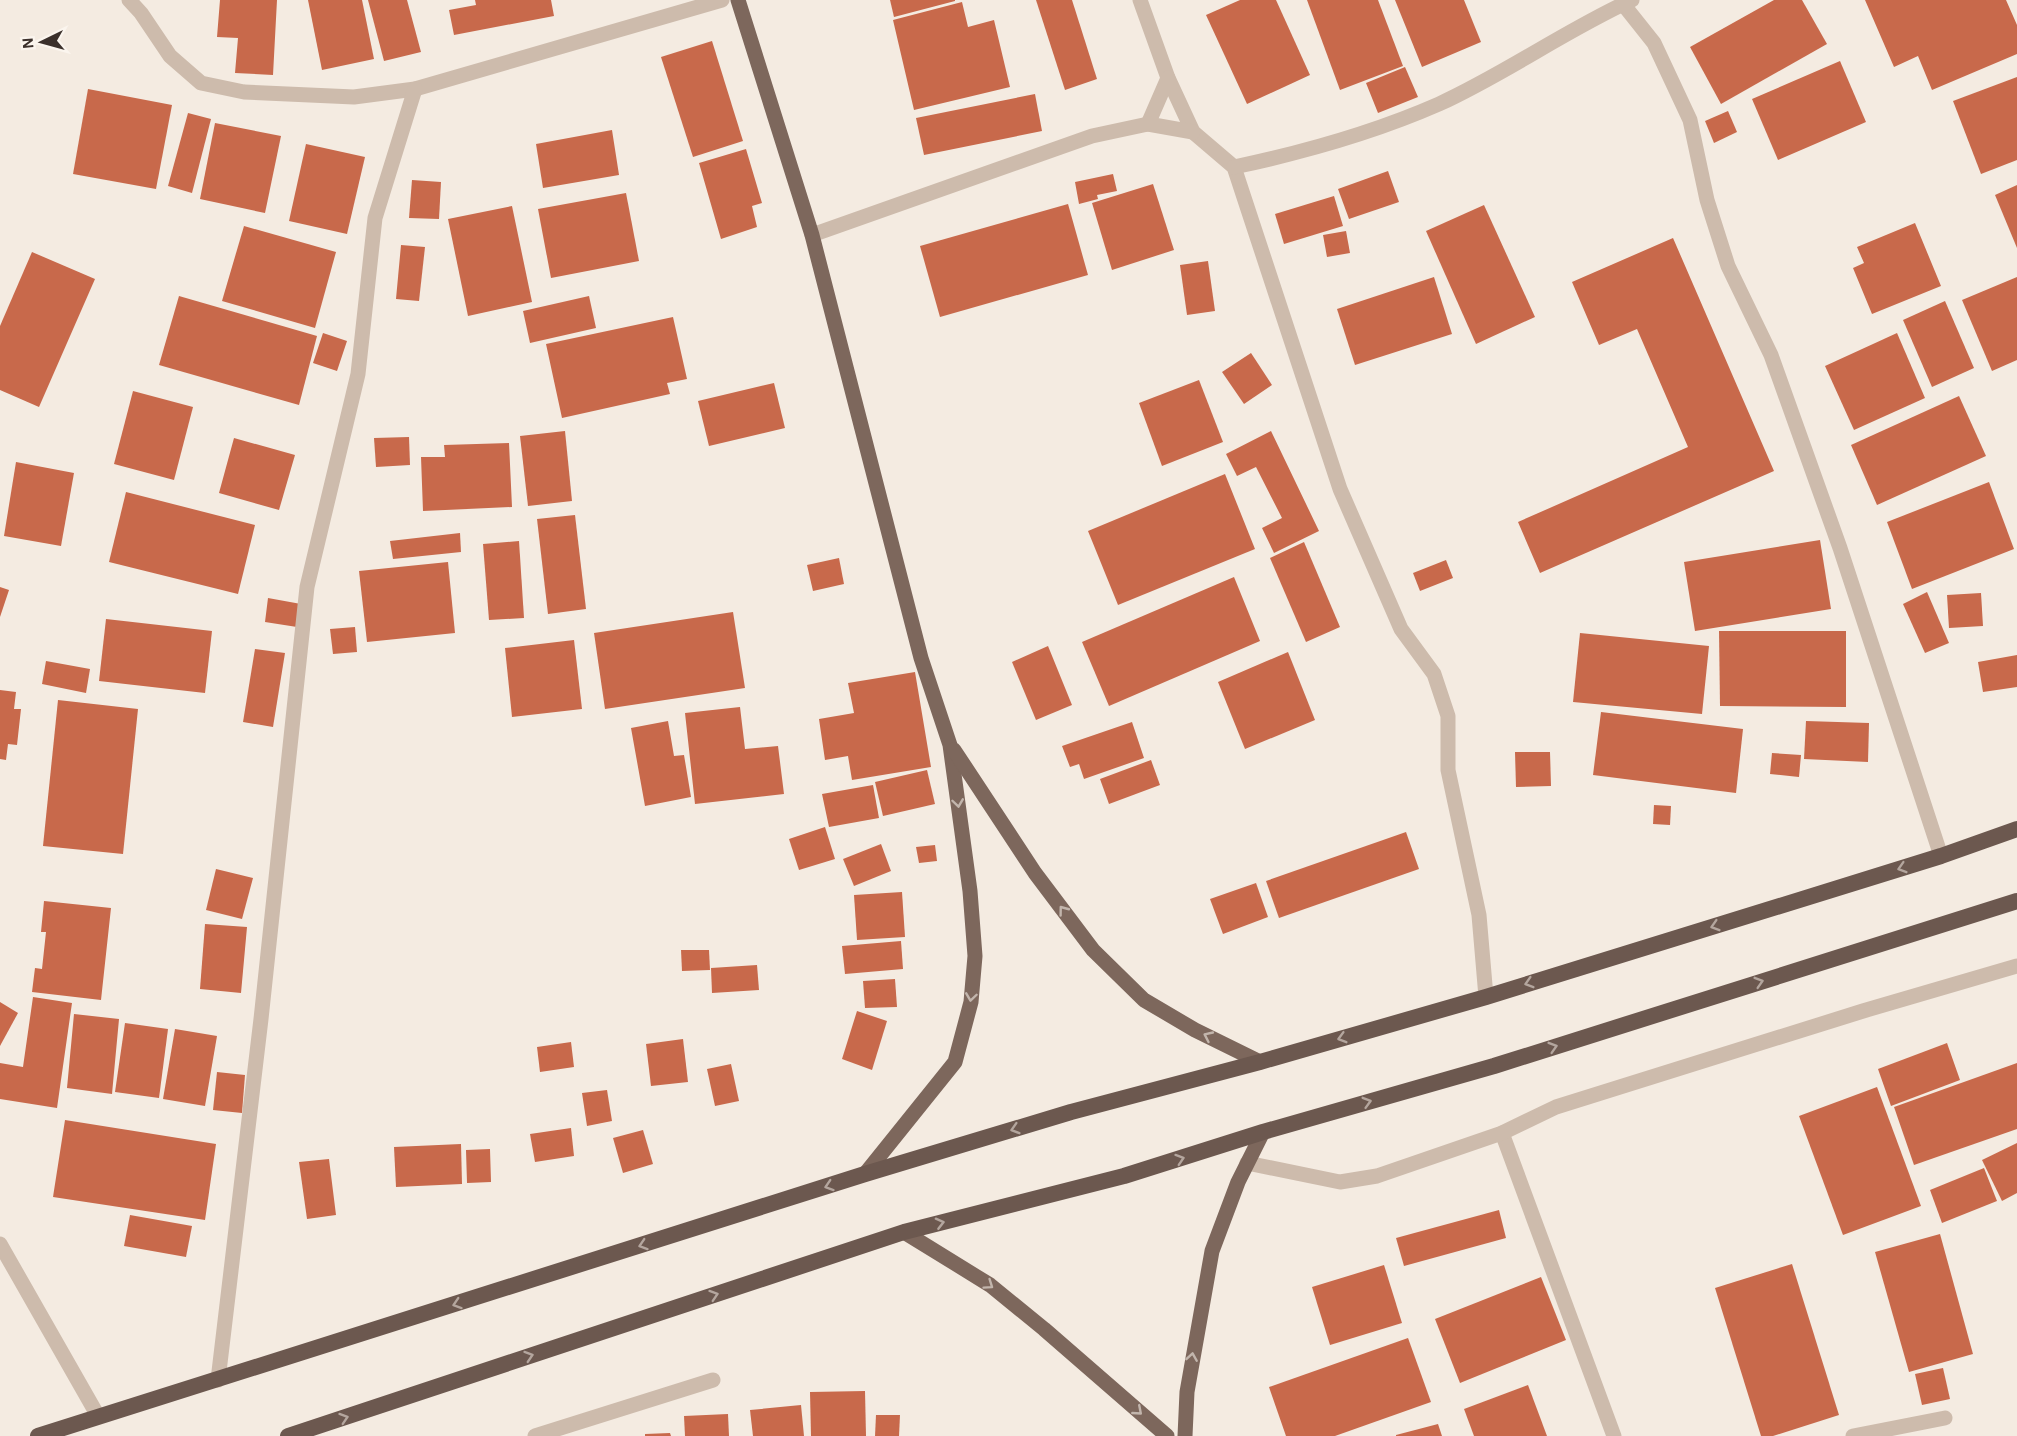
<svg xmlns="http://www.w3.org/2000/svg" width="2017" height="1436" font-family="'Alegreya Sans',sans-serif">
<rect width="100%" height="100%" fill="#f4ebe1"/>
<g fill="#c8694b">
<path d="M 220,0 L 277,0 L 273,75 L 235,73 L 238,38 L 217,37 Z"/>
<path d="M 308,0 L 362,0 L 374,59 L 322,70 Z"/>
<path d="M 368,0 L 407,0 L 421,52 L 384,61 Z"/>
<path d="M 475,0 L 551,0 L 554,16 L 454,35 L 449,10 L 476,5 Z"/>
<path d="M 890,0 L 955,0 L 955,1 L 894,17 Z"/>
<path d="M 1036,0 L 1072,0 L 1097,79 L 1065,90 Z"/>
<path d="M 1240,0 L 1276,0 L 1310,75 L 1247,104 L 1206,15 Z"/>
<path d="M 1307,0 L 1378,0 L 1403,66 L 1340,90 Z"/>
<path d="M 1395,0 L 1464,0 L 1481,42 L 1422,67 Z"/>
<path d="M 1774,0 L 1802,0 L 1827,44 L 1721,104 L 1690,47 Z"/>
<path d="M 1865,0 L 2006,0 L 2017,25 L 2017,54 L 1932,90 L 1918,56 L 1894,67 Z"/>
<path d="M 962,2 L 968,27 L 994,20 L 1010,87 L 914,110 L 893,20 Z"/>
<path d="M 712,41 L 743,141 L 693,157 L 661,57 Z"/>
<path d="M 1840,61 L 1866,122 L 1778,160 L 1752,99 Z"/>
<path d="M 1405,67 L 1418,97 L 1378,113 L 1366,83 Z"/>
<path d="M 2017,77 L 2017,160 L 1981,174 L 1953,101 Z"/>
<path d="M 88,89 L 172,105 L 156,189 L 73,174 Z"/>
<path d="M 1035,94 L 1042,131 L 924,155 L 916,118 Z"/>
<path d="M 1728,111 L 1737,132 L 1714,143 L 1705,121 Z"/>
<path d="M 188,113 L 211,119 L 192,193 L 168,186 Z"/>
<path d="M 215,123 L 281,136 L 265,213 L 200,199 Z"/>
<path d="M 612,130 L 619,175 L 543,188 L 536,144 Z"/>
<path d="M 306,144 L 365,157 L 347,234 L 289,221 Z"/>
<path d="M 746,149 L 762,203 L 752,206 L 757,227 L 721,239 L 699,163 Z"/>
<path d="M 1388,171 L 1399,202 L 1349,219 L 1338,189 Z"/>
<path d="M 1113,174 L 1117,191 L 1097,195 L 1098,199 L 1079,204 L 1075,182 Z"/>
<path d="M 412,180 L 441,182 L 439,219 L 409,218 Z"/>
<path d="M 1153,184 L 1174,250 L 1112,270 L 1092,203 Z"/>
<path d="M 2017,185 L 2017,248 L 1995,195 Z"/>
<path d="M 626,193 L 639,261 L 551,278 L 538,209 Z"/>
<path d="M 1334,196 L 1343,226 L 1284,244 L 1275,214 Z"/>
<path d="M 1068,204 L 1088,275 L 940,317 L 920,246 Z"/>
<path d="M 1484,205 L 1535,317 L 1476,344 L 1426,231 Z"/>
<path d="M 512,206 L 532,302 L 468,316 L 448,219 Z"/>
<path d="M 1915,223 L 1941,286 L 1872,314 L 1853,268 L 1864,263 L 1857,247 Z"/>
<path d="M 244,226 L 336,252 L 315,328 L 222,301 Z"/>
<path d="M 1346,231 L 1350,253 L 1327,257 L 1323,235 Z"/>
<path d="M 1673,238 L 1774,471 L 1540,573 L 1518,522 L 1688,447 L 1637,329 L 1599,345 L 1572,282 Z"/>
<path d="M 401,245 L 425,247 L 419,301 L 396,299 Z"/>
<path d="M 32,252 L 95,279 L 39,407 L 0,390 L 0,326 Z"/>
<path d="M 1208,261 L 1215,311 L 1187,315 L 1180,265 Z"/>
<path d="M 1434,277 L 1452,334 L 1355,365 L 1337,309 Z"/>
<path d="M 2017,277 L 2017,360 L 1992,371 L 1962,300 Z"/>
<path d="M 179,296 L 317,336 L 299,405 L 159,365 Z"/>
<path d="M 589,296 L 596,328 L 530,343 L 523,311 Z"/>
<path d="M 1945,301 L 1974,368 L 1932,387 L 1903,320 Z"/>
<path d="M 673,317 L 687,379 L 667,383 L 670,394 L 562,418 L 546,344 Z"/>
<path d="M 323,333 L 347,341 L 337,371 L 313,363 Z"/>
<path d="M 1897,333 L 1925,398 L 1854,430 L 1825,366 Z"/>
<path d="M 1251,353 L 1272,385 L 1244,404 L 1222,372 Z"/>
<path d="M 1199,380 L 1223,442 L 1162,466 L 1139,403 Z"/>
<path d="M 774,383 L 785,428 L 709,446 L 698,401 Z"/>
<path d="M 133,391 L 193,407 L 174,480 L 114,464 Z"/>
<path d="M 1959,396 L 1986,456 L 1877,505 L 1851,445 Z"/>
<path d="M 565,431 L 572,501 L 528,506 L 520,436 Z"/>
<path d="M 1271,431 L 1319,531 L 1274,553 L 1262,528 L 1282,518 L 1256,467 L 1237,476 L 1226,454 Z"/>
<path d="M 409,437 L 410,465 L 376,467 L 374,438 Z"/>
<path d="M 234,438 L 295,455 L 279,510 L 219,493 Z"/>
<path d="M 509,443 L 512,507 L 423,511 L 421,457 L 445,457 L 444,445 Z"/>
<path d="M 16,462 L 74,473 L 61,546 L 4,536 Z"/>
<path d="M 1225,474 L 1255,549 L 1118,605 L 1088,531 Z"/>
<path d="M 1989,482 L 2014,549 L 1912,589 L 1887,522 Z"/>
<path d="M 126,492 L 255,525 L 238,594 L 109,562 Z"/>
<path d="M 575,515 L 586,609 L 548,614 L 537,519 Z"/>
<path d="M 460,533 L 461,552 L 393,559 L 390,541 Z"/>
<path d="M 1820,540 L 1831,609 L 1695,631 L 1684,562 Z"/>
<path d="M 519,541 L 524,618 L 489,620 L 483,544 Z"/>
<path d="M 1304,542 L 1340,627 L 1306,642 L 1270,558 Z"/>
<path d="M 839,558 L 844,584 L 813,591 L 807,565 Z"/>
<path d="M 1446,560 L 1453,578 L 1420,591 L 1413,573 Z"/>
<path d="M 448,562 L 455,633 L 367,642 L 359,571 Z"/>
<path d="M 1234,577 L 1260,641 L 1109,706 L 1082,642 Z"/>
<path d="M 0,587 L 9,590 L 0,617 Z"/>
<path d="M 1927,592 L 1949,643 L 1925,653 L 1903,604 Z"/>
<path d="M 1981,593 L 1983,626 L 1949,628 L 1947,595 Z"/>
<path d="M 268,598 L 301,604 L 297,627 L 265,622 Z"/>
<path d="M 733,612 L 745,688 L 605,709 L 594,633 Z"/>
<path d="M 106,619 L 212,631 L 205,693 L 99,681 Z"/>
<path d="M 355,627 L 357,652 L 333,654 L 330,629 Z"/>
<path d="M 1719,631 L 1846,631 L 1846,707 L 1720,706 Z"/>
<path d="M 1580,633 L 1709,646 L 1702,714 L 1573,702 Z"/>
<path d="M 574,640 L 582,709 L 512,717 L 505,648 Z"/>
<path d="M 1048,646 L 1072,705 L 1036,720 L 1012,662 Z"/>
<path d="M 255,649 L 285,653 L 273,727 L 243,722 Z"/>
<path d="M 1288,652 L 1315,720 L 1245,749 L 1218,682 Z"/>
<path d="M 2017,655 L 2017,687 L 1983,692 L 1978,662 Z"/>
<path d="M 46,661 L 90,669 L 86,693 L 42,684 Z"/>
<path d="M 915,672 L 931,767 L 852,780 L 848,756 L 825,760 L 819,719 L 854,713 L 848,683 Z"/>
<path d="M 0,690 L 16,692 L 14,709 L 21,709 L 17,745 L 8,744 L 6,760 L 0,759 Z"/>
<path d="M 58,700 L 138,709 L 123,854 L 43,846 Z"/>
<path d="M 740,707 L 745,749 L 778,746 L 784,794 L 695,804 L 685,713 Z"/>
<path d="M 1601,712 L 1743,729 L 1736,793 L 1593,775 Z"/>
<path d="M 668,721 L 674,756 L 684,755 L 691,797 L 645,806 L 631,728 Z"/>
<path d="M 1806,721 L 1869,723 L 1868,762 L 1804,759 Z"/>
<path d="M 1132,722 L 1144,758 L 1084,779 L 1079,764 L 1070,767 L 1062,746 Z"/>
<path d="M 1515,752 L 1550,752 L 1551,786 L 1516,787 Z"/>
<path d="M 1772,753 L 1801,755 L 1799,777 L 1770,774 Z"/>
<path d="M 1151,760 L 1160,785 L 1109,804 L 1100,779 Z"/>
<path d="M 927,770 L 935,804 L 883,816 L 875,782 Z"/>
<path d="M 873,785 L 879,818 L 829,827 L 822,794 Z"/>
<path d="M 1654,805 L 1671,806 L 1670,825 L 1653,824 Z"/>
<path d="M 825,827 L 835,859 L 799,870 L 789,839 Z"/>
<path d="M 1406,832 L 1419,869 L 1279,918 L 1266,881 Z"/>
<path d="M 881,844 L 891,871 L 854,886 L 843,859 Z"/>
<path d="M 935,845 L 937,861 L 919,863 L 916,847 Z"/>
<path d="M 216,869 L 253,878 L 242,919 L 206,910 Z"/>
<path d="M 1256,883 L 1268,917 L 1223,934 L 1210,899 Z"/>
<path d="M 902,892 L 905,937 L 857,940 L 854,895 Z"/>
<path d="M 44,901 L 111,908 L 101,1000 L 32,992 L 35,968 L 42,969 L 46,932 L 41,932 Z"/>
<path d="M 205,924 L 247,927 L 241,993 L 200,989 Z"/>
<path d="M 901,941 L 903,969 L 845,974 L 842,946 Z"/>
<path d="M 681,950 L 709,950 L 710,970 L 682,971 Z"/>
<path d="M 757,965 L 759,990 L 712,993 L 711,968 Z"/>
<path d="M 895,979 L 897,1007 L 865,1008 L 863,981 Z"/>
<path d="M 33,997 L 72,1003 L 57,1108 L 0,1099 L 0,1063 L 23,1067 Z"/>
<path d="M 0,1002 L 18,1013 L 0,1046 Z"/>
<path d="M 857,1011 L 887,1021 L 872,1070 L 842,1059 Z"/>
<path d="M 74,1014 L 119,1019 L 112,1094 L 67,1088 Z"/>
<path d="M 125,1023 L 168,1029 L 159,1098 L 115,1092 Z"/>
<path d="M 175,1029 L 217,1036 L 205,1106 L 163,1099 Z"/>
<path d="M 683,1039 L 688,1082 L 651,1086 L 646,1044 Z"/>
<path d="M 571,1042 L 574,1067 L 540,1072 L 537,1047 Z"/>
<path d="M 1947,1043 L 1960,1080 L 1891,1106 L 1878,1069 Z"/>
<path d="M 2017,1063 L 2017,1129 L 1914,1165 L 1894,1107 Z"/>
<path d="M 731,1064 L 739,1101 L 715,1106 L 707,1069 Z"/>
<path d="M 217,1072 L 245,1075 L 242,1113 L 213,1110 Z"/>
<path d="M 1877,1087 L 1921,1206 L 1843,1235 L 1799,1116 Z"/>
<path d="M 607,1090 L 612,1121 L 587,1126 L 582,1093 Z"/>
<path d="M 65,1120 L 216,1144 L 205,1220 L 53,1197 Z"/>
<path d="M 571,1128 L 574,1156 L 535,1162 L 530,1134 Z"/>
<path d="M 643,1130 L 653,1164 L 623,1173 L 613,1138 Z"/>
<path d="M 2017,1143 L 2017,1193 L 2002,1201 L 1982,1160 Z"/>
<path d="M 461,1144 L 462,1184 L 396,1187 L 394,1147 Z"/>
<path d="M 490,1149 L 491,1182 L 467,1183 L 466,1150 Z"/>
<path d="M 329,1159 L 336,1215 L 307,1219 L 299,1162 Z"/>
<path d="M 1984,1168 L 1997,1201 L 1942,1223 L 1930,1190 Z"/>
<path d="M 1499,1210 L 1506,1238 L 1404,1266 L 1396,1238 Z"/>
<path d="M 130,1215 L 192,1226 L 186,1257 L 124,1246 Z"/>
<path d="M 1940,1234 L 1973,1354 L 1909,1372 L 1875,1252 Z"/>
<path d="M 1792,1264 L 1839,1415 L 1773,1436 L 1761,1436 L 1715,1288 Z"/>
<path d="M 1384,1265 L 1402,1323 L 1330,1345 L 1312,1287 Z"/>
<path d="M 1541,1277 L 1566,1340 L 1460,1383 L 1435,1319 Z"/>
<path d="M 1408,1338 L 1431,1402 L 1335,1436 L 1286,1436 L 1269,1387 Z"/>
<path d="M 1943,1368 L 1950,1399 L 1922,1405 L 1915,1374 Z"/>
<path d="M 1528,1385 L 1547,1436 L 1474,1436 L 1464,1409 Z"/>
<path d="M 865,1391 L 866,1436 L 811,1436 L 810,1392 Z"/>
<path d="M 801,1405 L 804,1436 L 753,1436 L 750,1410 Z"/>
<path d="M 728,1414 L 729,1436 L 685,1436 L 684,1416 Z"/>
<path d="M 876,1415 L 900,1415 L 899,1436 L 875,1436 Z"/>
<path d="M 1438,1424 L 1442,1436 L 1396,1436 L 1396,1435 Z"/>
<path d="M 670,1433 L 671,1436 L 645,1436 L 645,1434 Z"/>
</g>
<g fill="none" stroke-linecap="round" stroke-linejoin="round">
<g stroke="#cdbbac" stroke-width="15">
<path d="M 129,0 L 141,13 L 170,56 L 201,83 L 244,92 L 354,97 L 415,89 L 722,0"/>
<path d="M 1140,0 L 1168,78 L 1193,132 L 1234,167 L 1340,489 L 1401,629 L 1434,674 L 1448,716 L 1448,770 L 1479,915 L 1486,997"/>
<path d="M 1623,4 L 1654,43 L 1690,120 L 1707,200 L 1728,266 L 1771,355 L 1840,548 L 1941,856"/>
<path d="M 1148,124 L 1168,78"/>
<path d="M 1234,167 C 1305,152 1373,133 1439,104 C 1505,74 1566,30 1632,0"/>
<path d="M 812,235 L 1092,136 L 1148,124 L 1193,132"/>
<path d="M 1502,1133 L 1614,1436"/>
<path d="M 1247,1163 L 1340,1182 L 1377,1176 L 1502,1133 L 1556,1107 L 1863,1011 L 2017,966"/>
<path d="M 0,1244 L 98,1416"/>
<path d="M 218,1380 L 261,1019 L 307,587 L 358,374 L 375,218 L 415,89"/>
<path d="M 535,1436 L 713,1380"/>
<path d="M 1853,1436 L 1945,1418"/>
</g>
<g stroke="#7d675c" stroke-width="15">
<path d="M 738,0 L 812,235 L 921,658 L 950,745 L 970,891 L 975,956 L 971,1002 L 955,1062 L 865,1174"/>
<path d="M 954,750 L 1035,873 L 1093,950 L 1144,1000 L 1195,1030 L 1260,1062"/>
<path d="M 904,1232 L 990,1285 L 1044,1329 L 1167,1436"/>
<path d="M 1185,1436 L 1187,1392 L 1212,1251 L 1238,1182 L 1263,1132"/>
</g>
<g stroke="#6c584f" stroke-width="16">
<path d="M 38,1436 L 865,1174 L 1071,1112 L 1260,1062 L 1486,997 L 1941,856 L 2017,829"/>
<path d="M 288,1436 L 904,1232 L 1124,1176 L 1263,1132 L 1494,1066 L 2017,901"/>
</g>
</g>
<defs><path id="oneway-chevron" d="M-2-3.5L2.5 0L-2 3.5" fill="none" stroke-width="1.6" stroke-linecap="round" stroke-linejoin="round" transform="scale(1.5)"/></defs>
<g stroke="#c2b5ac">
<use href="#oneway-chevron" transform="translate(958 803) rotate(82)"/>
<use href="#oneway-chevron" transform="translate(1063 910) rotate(-127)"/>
<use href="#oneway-chevron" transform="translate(971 997) rotate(98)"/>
<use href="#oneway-chevron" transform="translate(1208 1036) rotate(-155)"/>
<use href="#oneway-chevron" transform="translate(989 1285) rotate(35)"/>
<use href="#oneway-chevron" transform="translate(1192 1357) rotate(-81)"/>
<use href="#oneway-chevron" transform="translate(1138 1411) rotate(41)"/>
</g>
<g stroke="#b4a69e">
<use href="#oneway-chevron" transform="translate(1902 868) rotate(163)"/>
<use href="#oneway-chevron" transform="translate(1715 926) rotate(163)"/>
<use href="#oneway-chevron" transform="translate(1759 982) rotate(-17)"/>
<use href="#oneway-chevron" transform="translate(1529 983) rotate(163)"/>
<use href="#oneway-chevron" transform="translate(1342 1038) rotate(164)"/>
<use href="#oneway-chevron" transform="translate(1553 1047) rotate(-17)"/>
<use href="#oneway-chevron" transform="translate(1367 1102) rotate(-16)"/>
<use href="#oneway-chevron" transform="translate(1015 1129) rotate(163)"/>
<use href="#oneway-chevron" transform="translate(1180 1159) rotate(-18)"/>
<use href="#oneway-chevron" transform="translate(829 1186) rotate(162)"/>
<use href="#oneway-chevron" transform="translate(940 1223) rotate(-14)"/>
<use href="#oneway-chevron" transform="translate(643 1245) rotate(162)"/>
<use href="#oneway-chevron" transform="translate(714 1295) rotate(-18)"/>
<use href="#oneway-chevron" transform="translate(457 1304) rotate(162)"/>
<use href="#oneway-chevron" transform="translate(529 1356) rotate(-18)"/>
<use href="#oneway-chevron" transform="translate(344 1418) rotate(-18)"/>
</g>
<g transform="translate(42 42) rotate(265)" stroke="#fbf5ee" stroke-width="4.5" paint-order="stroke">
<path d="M0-4.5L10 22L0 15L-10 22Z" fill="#3b302b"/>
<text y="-9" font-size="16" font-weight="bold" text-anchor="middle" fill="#3b302b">N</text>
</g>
</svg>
